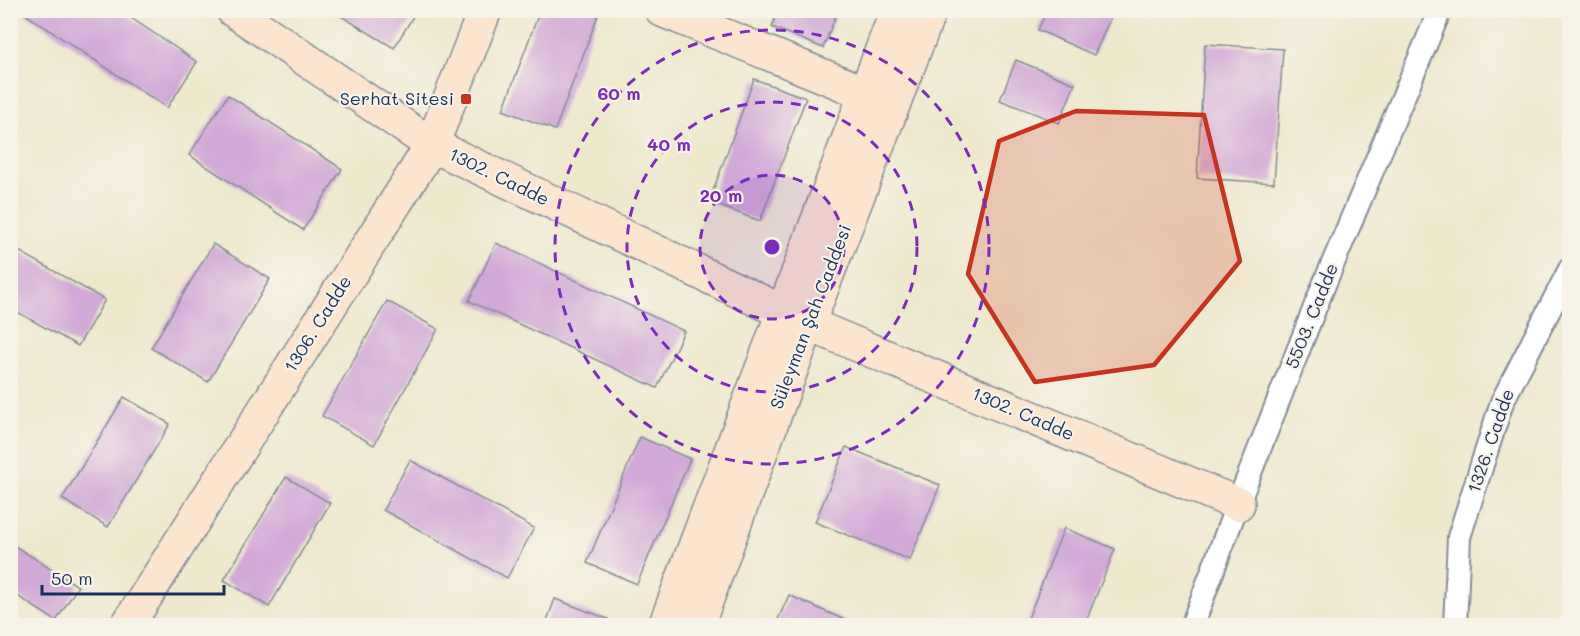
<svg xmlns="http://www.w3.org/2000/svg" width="1580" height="636" font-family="Mali,sans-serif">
<rect width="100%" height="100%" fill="#f7f3e8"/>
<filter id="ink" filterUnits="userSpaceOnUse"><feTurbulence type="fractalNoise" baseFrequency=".0167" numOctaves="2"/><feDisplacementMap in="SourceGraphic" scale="12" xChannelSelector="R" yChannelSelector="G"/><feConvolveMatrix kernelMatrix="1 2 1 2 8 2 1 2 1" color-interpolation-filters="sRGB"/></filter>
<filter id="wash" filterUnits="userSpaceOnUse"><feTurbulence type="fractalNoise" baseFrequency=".008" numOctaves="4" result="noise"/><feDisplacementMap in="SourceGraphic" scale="24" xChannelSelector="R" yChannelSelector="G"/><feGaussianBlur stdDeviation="1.35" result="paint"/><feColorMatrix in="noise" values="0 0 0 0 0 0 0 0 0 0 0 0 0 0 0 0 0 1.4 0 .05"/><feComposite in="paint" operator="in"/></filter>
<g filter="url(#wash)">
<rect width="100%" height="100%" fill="#eee8cd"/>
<g id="blocks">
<g fill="#d1a8d7">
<path d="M 19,10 L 119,10 L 197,62 L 167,108 Z"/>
<path d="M 331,10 L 417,10 L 394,48 Z"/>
<path d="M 540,10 L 600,10 L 555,130 L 503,110 Z"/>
<path d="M 778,10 L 838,10 L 823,48 L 772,27 Z"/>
<path d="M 1047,10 L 1114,10 L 1094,55 L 1038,30 Z"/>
<path d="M 1205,44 L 1283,49 L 1274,183 L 1197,178 Z"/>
<path d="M 1016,60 L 1075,84 L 1059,123 L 1000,100 Z"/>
<path d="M 754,79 L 806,98 L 760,221 L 709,202 Z"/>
<path d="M 228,95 L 342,169 L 303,230 L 189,155 Z"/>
<path d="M 496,243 L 684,331 L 657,388 L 469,301 Z"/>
<path d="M 213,244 L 270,279 L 208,382 L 151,348 Z"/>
<path d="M 10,246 L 105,300 L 78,346 L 10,308 Z"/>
<path d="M 387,301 L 438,329 L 374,445 L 322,416 Z"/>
<path d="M 124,397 L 170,424 L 108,527 L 62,499 Z"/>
<path d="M 640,437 L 690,459 L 637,584 L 587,563 Z"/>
<path d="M 846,447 L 940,485 L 910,560 L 815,522 Z"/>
<path d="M 410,460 L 534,528 L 507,578 L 383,510 Z"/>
<path d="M 286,477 L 330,503 L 269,607 L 224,580 Z"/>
<path d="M 1064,528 L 1115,549 L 1084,626 L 1025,626 Z"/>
<path d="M 10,543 L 78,586 L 56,621 L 10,591 Z"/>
<path d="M 789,595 L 858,626 L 775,626 Z"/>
<path d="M 555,599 L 608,619 L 605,626 L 545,626 Z"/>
</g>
</g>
</g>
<g filter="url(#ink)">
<use href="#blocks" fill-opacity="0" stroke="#848c96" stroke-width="1.5"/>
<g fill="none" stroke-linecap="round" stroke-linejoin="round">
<defs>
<g id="street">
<path d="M 1192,626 L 1233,516 L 1323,287 L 1440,10"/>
<path d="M 1455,626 L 1459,537 L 1502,402 L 1570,269"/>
</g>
<g id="secondary">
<path d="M 233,10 L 432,145 L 783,312"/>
<path d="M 662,10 L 865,93"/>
<path d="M 808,324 L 1238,504"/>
<path d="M 127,626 L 432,145 L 485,10"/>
<path d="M 665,626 L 897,10"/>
<path d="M 697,626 L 808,324 L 930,10"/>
</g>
</defs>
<use href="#street" stroke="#848c96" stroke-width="26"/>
<use href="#secondary" stroke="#848c96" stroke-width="36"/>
<use href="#street" stroke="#fff" stroke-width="22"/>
<use href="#secondary" stroke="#fce5cf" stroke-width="33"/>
</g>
</g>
<path fill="#c8321e" fill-opacity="0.2" stroke="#c8321e" stroke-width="4.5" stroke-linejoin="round" d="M 1076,111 L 1204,115 L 1240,261 L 1154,365 L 1035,382 L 968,274 L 999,141 Z"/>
<circle cx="772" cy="247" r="72" fill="#7b2cbf" fill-opacity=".12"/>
<g fill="none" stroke="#7b2cbf" stroke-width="3" stroke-dasharray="10 8">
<circle cx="772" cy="247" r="72"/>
<circle cx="772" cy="247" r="145"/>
<circle cx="772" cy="247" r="217"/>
</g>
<rect fill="#c8321e" stroke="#f7f3e8" stroke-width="2" x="460" y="93" width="12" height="12" rx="3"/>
<g text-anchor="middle" stroke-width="4.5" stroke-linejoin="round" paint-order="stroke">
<g font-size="18" fill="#1b2f5e" stroke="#f7f3e8" text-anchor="end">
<text x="454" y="105">Serhat Sitesi</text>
</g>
<g font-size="18" fill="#1b2f5e" stroke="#f7f3e8">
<text transform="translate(499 177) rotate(26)" y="6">1302. Cadde</text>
<text transform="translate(1312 316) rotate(-68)" y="6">5503. Cadde</text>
<text transform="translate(811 317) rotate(-69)" y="6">Süleyman Şah Caddesi</text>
<text transform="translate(318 324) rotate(-58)" y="6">1306. Cadde</text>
<text transform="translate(1023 414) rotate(23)" y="6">1302. Cadde</text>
<text transform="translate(1491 441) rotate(-71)" y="6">1326. Cadde</text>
</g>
</g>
<circle cx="772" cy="247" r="9" fill="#7b2cbf" stroke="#f7f3e8" stroke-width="3"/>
<g font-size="18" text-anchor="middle" font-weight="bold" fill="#7b2cbf" stroke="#f7f3e8" stroke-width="4.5" stroke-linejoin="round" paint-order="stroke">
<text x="619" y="100">60 m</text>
<text x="669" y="151">40 m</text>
<text x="721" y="202">20 m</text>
</g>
<rect width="1580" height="636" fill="none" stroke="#f7f3e8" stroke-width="36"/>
<path d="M42 585v9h182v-9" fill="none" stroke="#1b2f5e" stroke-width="3"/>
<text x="51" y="585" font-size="18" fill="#1b2f5e" stroke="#f7f3e8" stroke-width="4.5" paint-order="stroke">50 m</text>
</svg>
